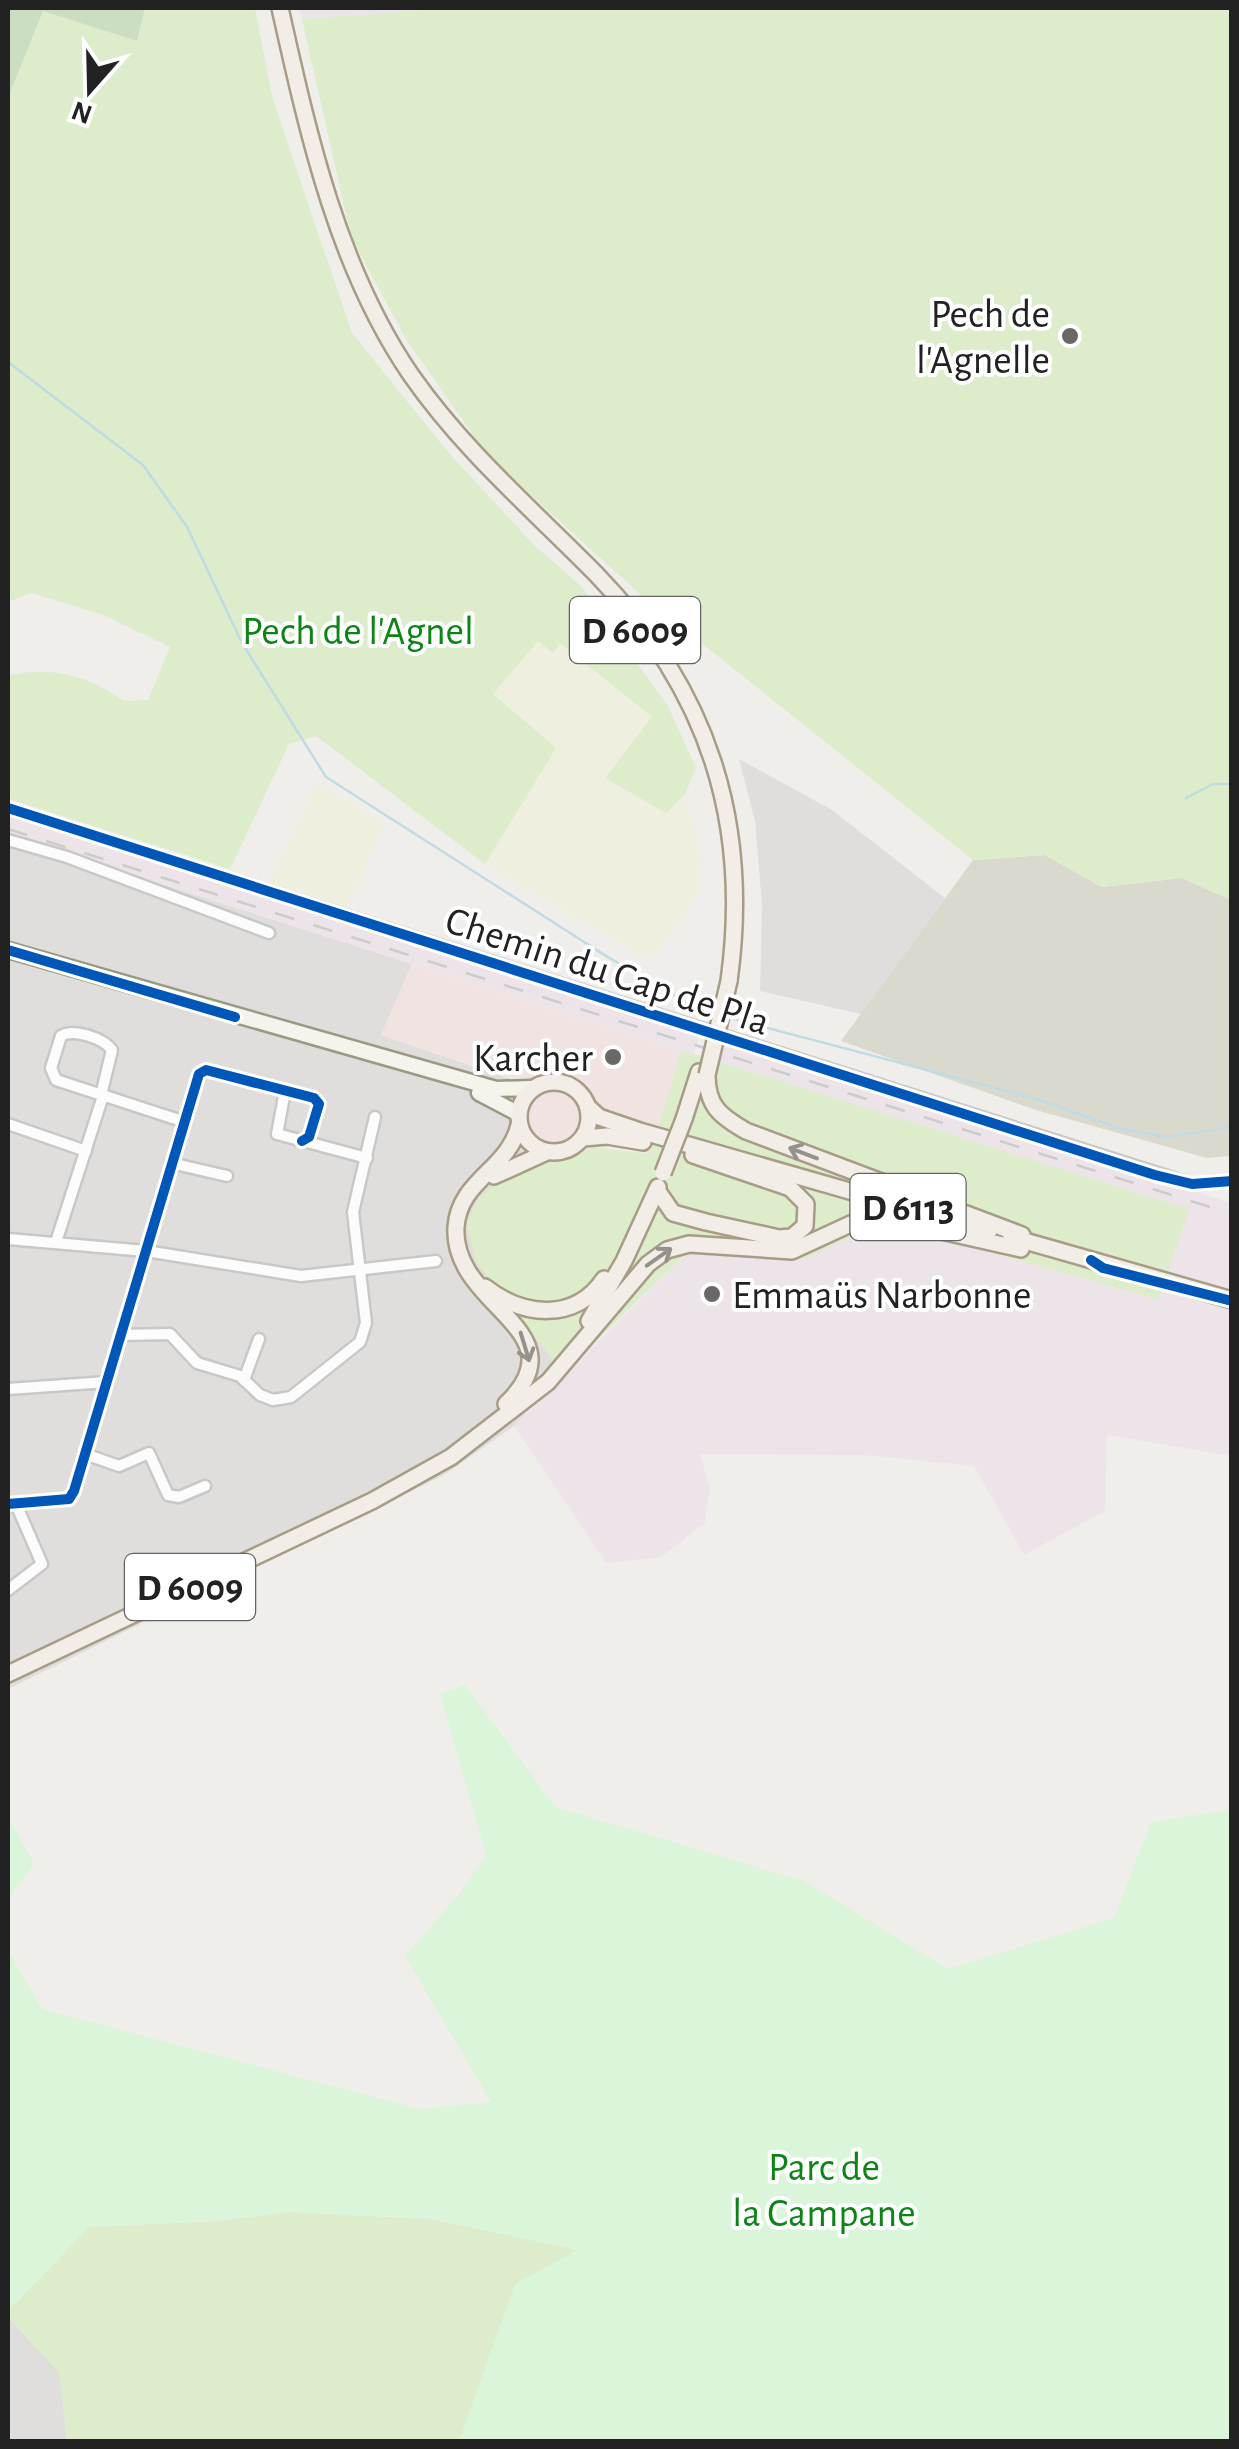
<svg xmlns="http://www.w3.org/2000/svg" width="1239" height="2449" font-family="'Alegreya Sans',sans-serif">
<rect width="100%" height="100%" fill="#f0eeeb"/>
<g fill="#dfdedc">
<path d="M 739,759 L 832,810 L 945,898 L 861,1014 L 760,991 L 762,905 L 755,821 Z"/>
<path d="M 8,835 L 412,964 L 381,1035 L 517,1081 L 549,1353 L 563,1373 L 514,1426 L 444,1475 L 8,1689 Z"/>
<path d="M 8,2317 L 60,2373 L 67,2441 L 8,2441 Z"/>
</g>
<path fill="#f1e3e1" d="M 412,964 L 681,1050 L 650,1154 L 618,1146 L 593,1147 L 575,1159 L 554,1164 L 529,1161 L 508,1117 L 517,1080 L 381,1035 Z"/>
<g fill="#ede4e9">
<path d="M 299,8 L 449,8 L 302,19 Z"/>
<path d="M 8,816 L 699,1035 L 694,1054 L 8,835 Z"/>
<path d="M 723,1042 L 1231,1203 L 1231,1456 L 1107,1435 L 1105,1511 L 1024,1555 L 974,1466 L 862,1455 L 700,1454 L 710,1488 L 705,1523 L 661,1557 L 606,1563 L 514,1426 L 689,1251 L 884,1222 L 1157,1300 L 717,1061 Z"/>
</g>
<path fill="#d9d9cd" d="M 1045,855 L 1102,887 L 1182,878 L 1231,900 L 1231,1156 L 1207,1158 L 1036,1110 L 841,1041 L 973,860 Z"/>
<g fill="#efefdf">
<path d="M 538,640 L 560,643 L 653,717 L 666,813 L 685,794 L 702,856 L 701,888 L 651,960 L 485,864 L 556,748 L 493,694 Z"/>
<path d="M 317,782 L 384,825 L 347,907 L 270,884 Z"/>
</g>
<g fill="#ddeccb">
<path d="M 145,8 L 255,8 L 272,96 L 352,333 L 448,452 L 535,546 L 582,587 L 668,706 L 696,768 L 685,794 L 666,813 L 605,778 L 652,717 L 560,643 L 553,653 L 538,641 L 493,694 L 556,748 L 485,864 L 316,736 L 289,744 L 230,869 L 8,799 L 8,676 C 49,665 90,676 124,701 L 148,700 L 170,647 L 101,614 L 31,593 L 8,602 L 8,98 L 43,10 L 137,41 Z"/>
<path d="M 449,8 L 1231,8 L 1231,900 L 1182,878 L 1102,887 L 1045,855 L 973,860 L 640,594 L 488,456 L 406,339 L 351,237 L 302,19 Z"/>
<path d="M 681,1050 L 1189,1209 L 1158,1300 L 884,1222 L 803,1260 L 689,1251 L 563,1373 L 477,1263 L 466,1224 L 479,1197 L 529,1161 C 556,1165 571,1162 592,1147 L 650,1154 Z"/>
<path d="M 288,2212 L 430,2219 L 579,2249 L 460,2438 L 453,2441 L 67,2441 L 59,2373 L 8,2317 L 8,2311 L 89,2227 L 216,2221 Z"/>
</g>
<path fill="#cbdec1" d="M 8,8 L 145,8 L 137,41 L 43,11 L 8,98 Z"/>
<g fill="#daf5da">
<path d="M 465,1685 L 555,1807 L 804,1881 L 948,1969 L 1114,1918 L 1151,1822 L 1231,1810 L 1231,2441 L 453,2441 L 460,2438 L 515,2284 L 577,2250 L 430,2219 L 288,2212 L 216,2221 L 89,2227 L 8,2311 L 8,1950 L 42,2009 L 419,2109 L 491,2102 L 405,1956 L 461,1892 L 486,1855 L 440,1694 Z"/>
<path d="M 8,1817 L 34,1864 L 8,1898 Z"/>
</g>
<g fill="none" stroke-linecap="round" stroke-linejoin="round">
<g stroke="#bfdbe3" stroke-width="2.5">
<path d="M 8,362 L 143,465 L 187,527 L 242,643 L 326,777 L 606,956 L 689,1004 L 713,1013"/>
<path d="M 1186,798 L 1213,784 L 1232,784"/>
<path d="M 726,1017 L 1037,1099 L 1121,1129 L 1168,1137 L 1232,1127"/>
</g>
<defs>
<g id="minor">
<path d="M 8,808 L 1192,1184"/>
<path d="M 8,840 L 67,857 L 269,933"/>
<path d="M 285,1091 L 277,1134 L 367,1158"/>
<path d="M 8,1124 L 86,1151"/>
<path d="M 171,1163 L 227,1176"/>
<path d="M 8,1239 L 146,1251 L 301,1276 L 436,1261"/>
<path d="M 56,1242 L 102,1099 L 102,1091 L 112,1050 C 103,1038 73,1028 61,1036 L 51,1068 L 56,1080 L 182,1121"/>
<path d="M 121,1335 L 170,1334 L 197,1363 L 240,1376 L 260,1395 L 273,1400 L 291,1397 L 360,1342 L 366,1323 L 353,1212 L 375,1117"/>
<path d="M 244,1380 L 259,1339"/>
<path d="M 8,1389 L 107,1382"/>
<path d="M 85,1454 L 119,1466 L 149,1453 L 168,1495 L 179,1497 L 205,1486"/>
<path d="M 8,1504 L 69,1499 L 74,1491 L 199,1074 L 206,1070 L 314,1098 L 319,1104 L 309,1137 L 302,1141"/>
<path d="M 8,1590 L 42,1564 L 16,1504"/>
</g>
<g id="secondary">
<path d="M 8,950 L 496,1089 L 533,1088"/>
<path d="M 479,1093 L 519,1114"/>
</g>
<g id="primary">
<path d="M 280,8 C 308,133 337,267 411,375 C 464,451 532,509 596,574 C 708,689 751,822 729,981"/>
<path d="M 707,1075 C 707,1106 720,1116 746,1131 L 1022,1235"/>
<circle cx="554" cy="1117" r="35"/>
<path d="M 588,1107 L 599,1117 L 640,1131 L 989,1231"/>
<path d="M 684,1119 L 699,1072"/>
<path d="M 583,1138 L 607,1136 L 643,1142"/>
<path d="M 494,1176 L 547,1152"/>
<path d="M 657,1190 L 673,1213 L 706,1222 L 779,1238 L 792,1237 L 805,1226 L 806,1204 L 790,1188 L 693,1155"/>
<path d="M 1011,1237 L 1232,1300"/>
<path d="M 485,1287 C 523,1317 575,1322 604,1279"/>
<path d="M 589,1321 L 624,1261 L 658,1187"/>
<path d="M 506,1404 C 583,1330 451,1307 456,1227 C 459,1180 509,1169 519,1125"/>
<path d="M 8,1674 L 372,1501 L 451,1457 L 548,1382 L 648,1264 L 667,1250 L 689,1244 L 792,1251 L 870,1215 L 1021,1249"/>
</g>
</defs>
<use href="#minor" stroke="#c9c8c7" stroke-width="15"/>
<use href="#secondary" stroke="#999a82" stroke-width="19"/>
<use href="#primary" stroke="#a79c86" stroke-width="20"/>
<use href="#minor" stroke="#fdfcfc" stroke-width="10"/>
<use href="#secondary" stroke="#f4f4ed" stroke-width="14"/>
<use href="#primary" stroke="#f3ede7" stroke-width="15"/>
<path stroke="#ccc" stroke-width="2.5" stroke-dasharray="20 20" stroke-linecap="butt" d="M 8,829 L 1232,1214"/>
<defs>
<g id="primary-bridge">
<path d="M 707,1075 L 729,981"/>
<path d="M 663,1173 L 684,1119"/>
</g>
</defs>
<use href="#primary-bridge" stroke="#a79c86" stroke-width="20" stroke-linecap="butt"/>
<use href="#primary-bridge" stroke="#f3ede7" stroke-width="15"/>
<defs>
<g id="cycleway">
<path d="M 8,808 L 1155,1175 L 1192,1184 L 1232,1181"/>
<path d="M 8,950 L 235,1017"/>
<path d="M 1091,1260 L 1103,1268 L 1232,1301"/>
<path d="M 8,1504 L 69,1499 L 74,1491 L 199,1074 L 206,1070 L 314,1098 L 319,1104 L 309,1137 L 302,1141"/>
</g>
</defs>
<use href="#cycleway" stroke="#fff" stroke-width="16"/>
<use href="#cycleway" stroke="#0057b8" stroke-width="10"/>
</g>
<defs><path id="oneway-shaft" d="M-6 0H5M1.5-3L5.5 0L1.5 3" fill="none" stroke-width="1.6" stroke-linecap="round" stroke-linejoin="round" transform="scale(2.5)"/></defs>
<g stroke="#95928e">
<use href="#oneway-shaft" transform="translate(803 1153) rotate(-159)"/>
<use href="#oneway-shaft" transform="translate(659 1257) rotate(-35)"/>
<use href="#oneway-shaft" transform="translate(525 1347) rotate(73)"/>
</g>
<g fill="#6a6968" stroke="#fff" stroke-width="4">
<circle cx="1070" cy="336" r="10"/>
<circle cx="613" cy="1057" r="10"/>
<circle cx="712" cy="1294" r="10"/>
</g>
<g text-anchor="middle" stroke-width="8" stroke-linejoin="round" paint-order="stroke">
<g fill="#fff" stroke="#646464" stroke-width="2.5">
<rect x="570" y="597" width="130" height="66" rx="8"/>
<rect x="850.5" y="1174" width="115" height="66" rx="8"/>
<rect x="125" y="1554" width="130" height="66" rx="8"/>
</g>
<g font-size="38" font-weight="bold" fill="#222">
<text x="635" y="643">D 6009</text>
<text x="908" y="1220">D 6113</text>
<text x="190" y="1600">D 6009</text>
</g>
<g font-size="40" fill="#222" stroke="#fff" text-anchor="end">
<text x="1050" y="327">Pech de<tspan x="1050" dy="46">l'Agnelle</tspan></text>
<text x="593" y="1071">Karcher</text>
<text x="732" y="1308" text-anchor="start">Emmaüs Narbonne</text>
</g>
<g font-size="40" fill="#0c8416" stroke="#fff">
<text x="358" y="644">Pech de l'Agnel</text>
<text x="824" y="2180">Parc de<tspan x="824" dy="46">la Campane</tspan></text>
</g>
<g font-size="40" fill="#222" stroke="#fff">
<text transform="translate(608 970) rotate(18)" y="14">Chemin du Cap de Pla</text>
</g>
</g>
<rect width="1239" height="2449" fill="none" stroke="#222222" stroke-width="20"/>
<g transform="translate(90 90) rotate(200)" stroke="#ffffff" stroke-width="8" paint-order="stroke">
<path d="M0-8L18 38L0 25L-18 38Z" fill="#222222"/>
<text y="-15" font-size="28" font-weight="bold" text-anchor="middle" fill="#222222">N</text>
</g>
</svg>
